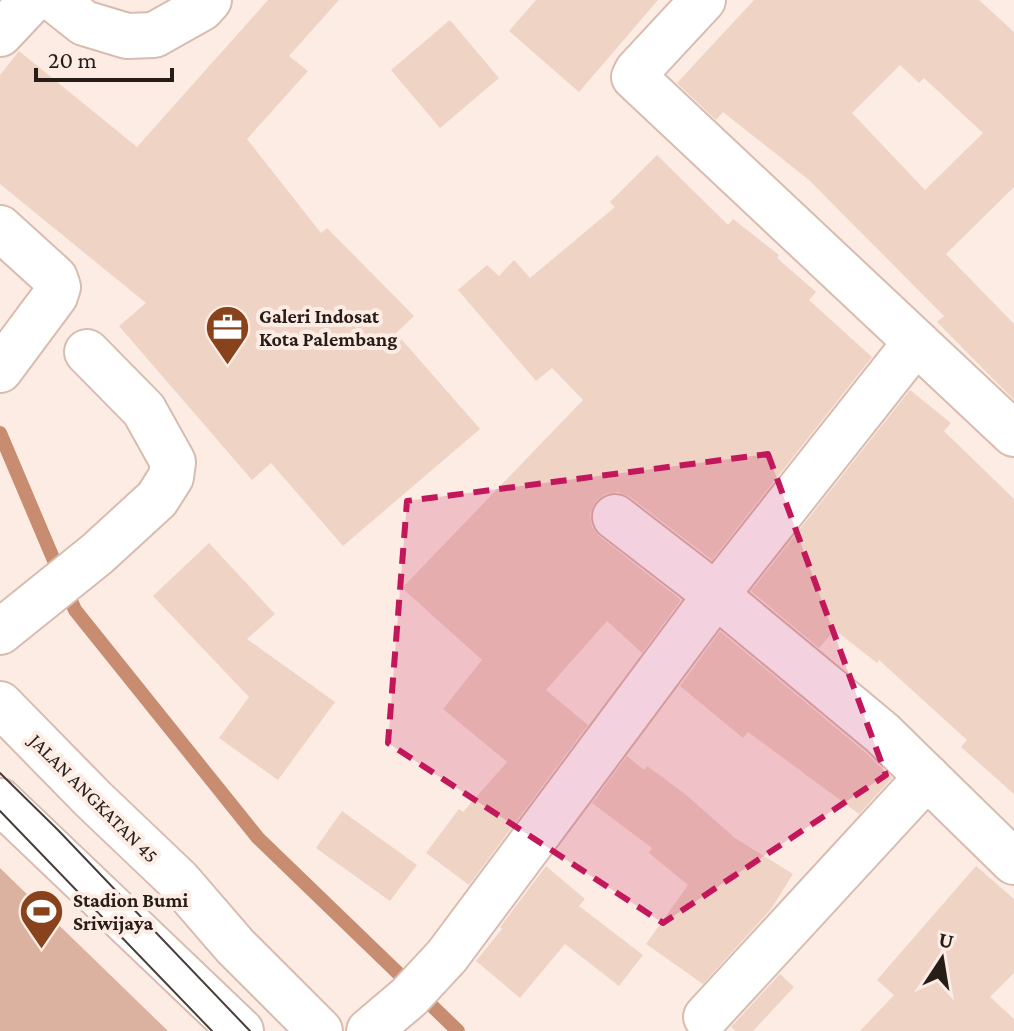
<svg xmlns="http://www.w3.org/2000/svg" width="1014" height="1031" font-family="'Crimson Pro',serif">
<rect width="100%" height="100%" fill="#fdece4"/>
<path fill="#dbb29f" d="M 0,868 L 168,1031 L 0,1031 Z"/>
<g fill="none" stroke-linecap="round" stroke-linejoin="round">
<path stroke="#c88d71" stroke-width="14" d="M 0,433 L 75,610 L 258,838 L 458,1031"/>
</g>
<g fill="#efd3c5" fill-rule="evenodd">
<path d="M 268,0 L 339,0 L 289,56 L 308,71 L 247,139 L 321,233 L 327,228 L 414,316 L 396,333 L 480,429 L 343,546 L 271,463 L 252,480 L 119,326 L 146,303 L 0,184 L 0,75 L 19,51 L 137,147 Z"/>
<path d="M 536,0 L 658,0 L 579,92 L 509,31 Z"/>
<path d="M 754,0 L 979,0 L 1014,32 L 1014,187 L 946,254 L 1014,324 L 1014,400 L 937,322 L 944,316 L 809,180 L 723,112 L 716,120 L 677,83 ZM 900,65 L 919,83 L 924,78 L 983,133 L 925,190 L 852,113 Z"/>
<path d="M 450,20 L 499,78 L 440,128 L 391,70 Z"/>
<path d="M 657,155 L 728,225 L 733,219 L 779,255 L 777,258 L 816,292 L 809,300 L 872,357 L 712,560 L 630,497 L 618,492 L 605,494 L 596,501 L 590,514 L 592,527 L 599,536 L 681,600 L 642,653 L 607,621 L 546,690 L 588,725 L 469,885 L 426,853 L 459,809 L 463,812 L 507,762 L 443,709 L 482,660 L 402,588 L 583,400 L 552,368 L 536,381 L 458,290 L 487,265 L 499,276 L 514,260 L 530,278 L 615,207 L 610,202 Z"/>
<path d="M 910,390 L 951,423 L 944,431 L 1014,499 L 1014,794 L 961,747 L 967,740 L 879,660 L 877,663 L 835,630 L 819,648 L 751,591 Z"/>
<path d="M 209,543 L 275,614 L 247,639 L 335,702 L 278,780 L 219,738 L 249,697 L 153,596 Z"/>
<path d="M 720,631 L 865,752 L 892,778 L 859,814 L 748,732 L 743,738 L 680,686 Z"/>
<path d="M 627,756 L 644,770 L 647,766 L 684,793 L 735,838 L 793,874 L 771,909 L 703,984 L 646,944 L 688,885 L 649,853 L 652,848 L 592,803 Z"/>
<path d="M 342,811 L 417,865 L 390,901 L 316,848 Z"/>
<path d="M 546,866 L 585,899 L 579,906 L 643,955 L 619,986 L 565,944 L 520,998 L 476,961 L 502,929 L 500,927 Z"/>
<path d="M 976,866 L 1014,899 L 1014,973 L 990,997 L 1014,1019 L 1014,1031 L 860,1031 L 894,995 L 877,980 Z"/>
<path d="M 780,974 L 794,987 L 753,1031 L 736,1031 L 731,1027 Z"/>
</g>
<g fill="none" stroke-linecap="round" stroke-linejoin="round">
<defs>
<g id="minor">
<path d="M 55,0 L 84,23 L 127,36 L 154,35 L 202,8 L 209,0"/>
<path d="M 703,0 L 637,71 L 634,77 L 1014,434"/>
<path d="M 0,34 L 32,0"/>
<path d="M 0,228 L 55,278 L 58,287 L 55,296 L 0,370"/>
<path d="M 615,517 L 716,595 L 882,733 L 1014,862"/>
<path d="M 0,632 L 97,554 L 157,499 L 171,477 L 173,462 L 144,410 L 87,352"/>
<path d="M 706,1017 L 927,777"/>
<path d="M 369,1031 L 409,997 L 447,956 L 716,595 L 916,342"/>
</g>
<g id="primary">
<path d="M 0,704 L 93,799 L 178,880 L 235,946 L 320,1031"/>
<path d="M 0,801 L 241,1031"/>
</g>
</defs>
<use href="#minor" stroke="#d8bcaf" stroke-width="48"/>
<use href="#primary" stroke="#d8bcaf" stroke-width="48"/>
<use href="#minor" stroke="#fff" stroke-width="44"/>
<use href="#primary" stroke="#fff" stroke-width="44"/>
<g stroke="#493e3a" stroke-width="2">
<path d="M 0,773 L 58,830 L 250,1031"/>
<path d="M 0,811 L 212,1031"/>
</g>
</g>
<path fill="#c2185b" fill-opacity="0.2" stroke="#c2185b" stroke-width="6" stroke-dasharray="16 10" stroke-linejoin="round" d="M 768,454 L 886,775 L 663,923 L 388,743 L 407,501 Z"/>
<defs>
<symbol id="office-pin" viewBox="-11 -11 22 30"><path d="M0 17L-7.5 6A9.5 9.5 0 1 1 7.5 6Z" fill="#88421c" stroke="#fdece4"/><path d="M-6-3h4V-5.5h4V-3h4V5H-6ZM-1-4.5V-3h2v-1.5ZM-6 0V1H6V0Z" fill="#fff"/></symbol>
<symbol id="stadium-pin" viewBox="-11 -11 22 30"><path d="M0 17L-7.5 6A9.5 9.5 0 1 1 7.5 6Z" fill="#88421c" stroke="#fdece4"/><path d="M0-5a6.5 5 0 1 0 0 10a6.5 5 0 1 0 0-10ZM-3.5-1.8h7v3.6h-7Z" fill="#fff"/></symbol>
</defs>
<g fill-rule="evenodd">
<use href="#office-pin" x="202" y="302" width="51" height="69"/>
<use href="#stadium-pin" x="16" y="886" width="51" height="69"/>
</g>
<g text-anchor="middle" stroke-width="8" stroke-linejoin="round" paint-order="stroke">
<g font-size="20" font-weight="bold" fill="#261c18" stroke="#fdece4" text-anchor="start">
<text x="259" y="323">Galeri Indosat<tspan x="259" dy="23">Kota Palembang</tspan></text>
<text x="73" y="907">Stadion Bumi<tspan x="73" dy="23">Sriwijaya</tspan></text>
</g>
<g font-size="20" fill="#261c18" stroke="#fdece4">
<text transform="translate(94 798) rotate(45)" y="7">JALAN ANGKATAN 45</text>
</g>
</g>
<g transform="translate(942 959) rotate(12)" stroke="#fdece4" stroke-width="6" paint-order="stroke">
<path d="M0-6L14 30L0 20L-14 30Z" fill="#261c18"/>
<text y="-12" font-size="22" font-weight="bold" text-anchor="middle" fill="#261c18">U</text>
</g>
<path d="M36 68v12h136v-12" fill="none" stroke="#261c18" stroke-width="4"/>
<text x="48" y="68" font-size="24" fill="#261c18" stroke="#fdece4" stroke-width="6" paint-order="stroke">20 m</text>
</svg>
